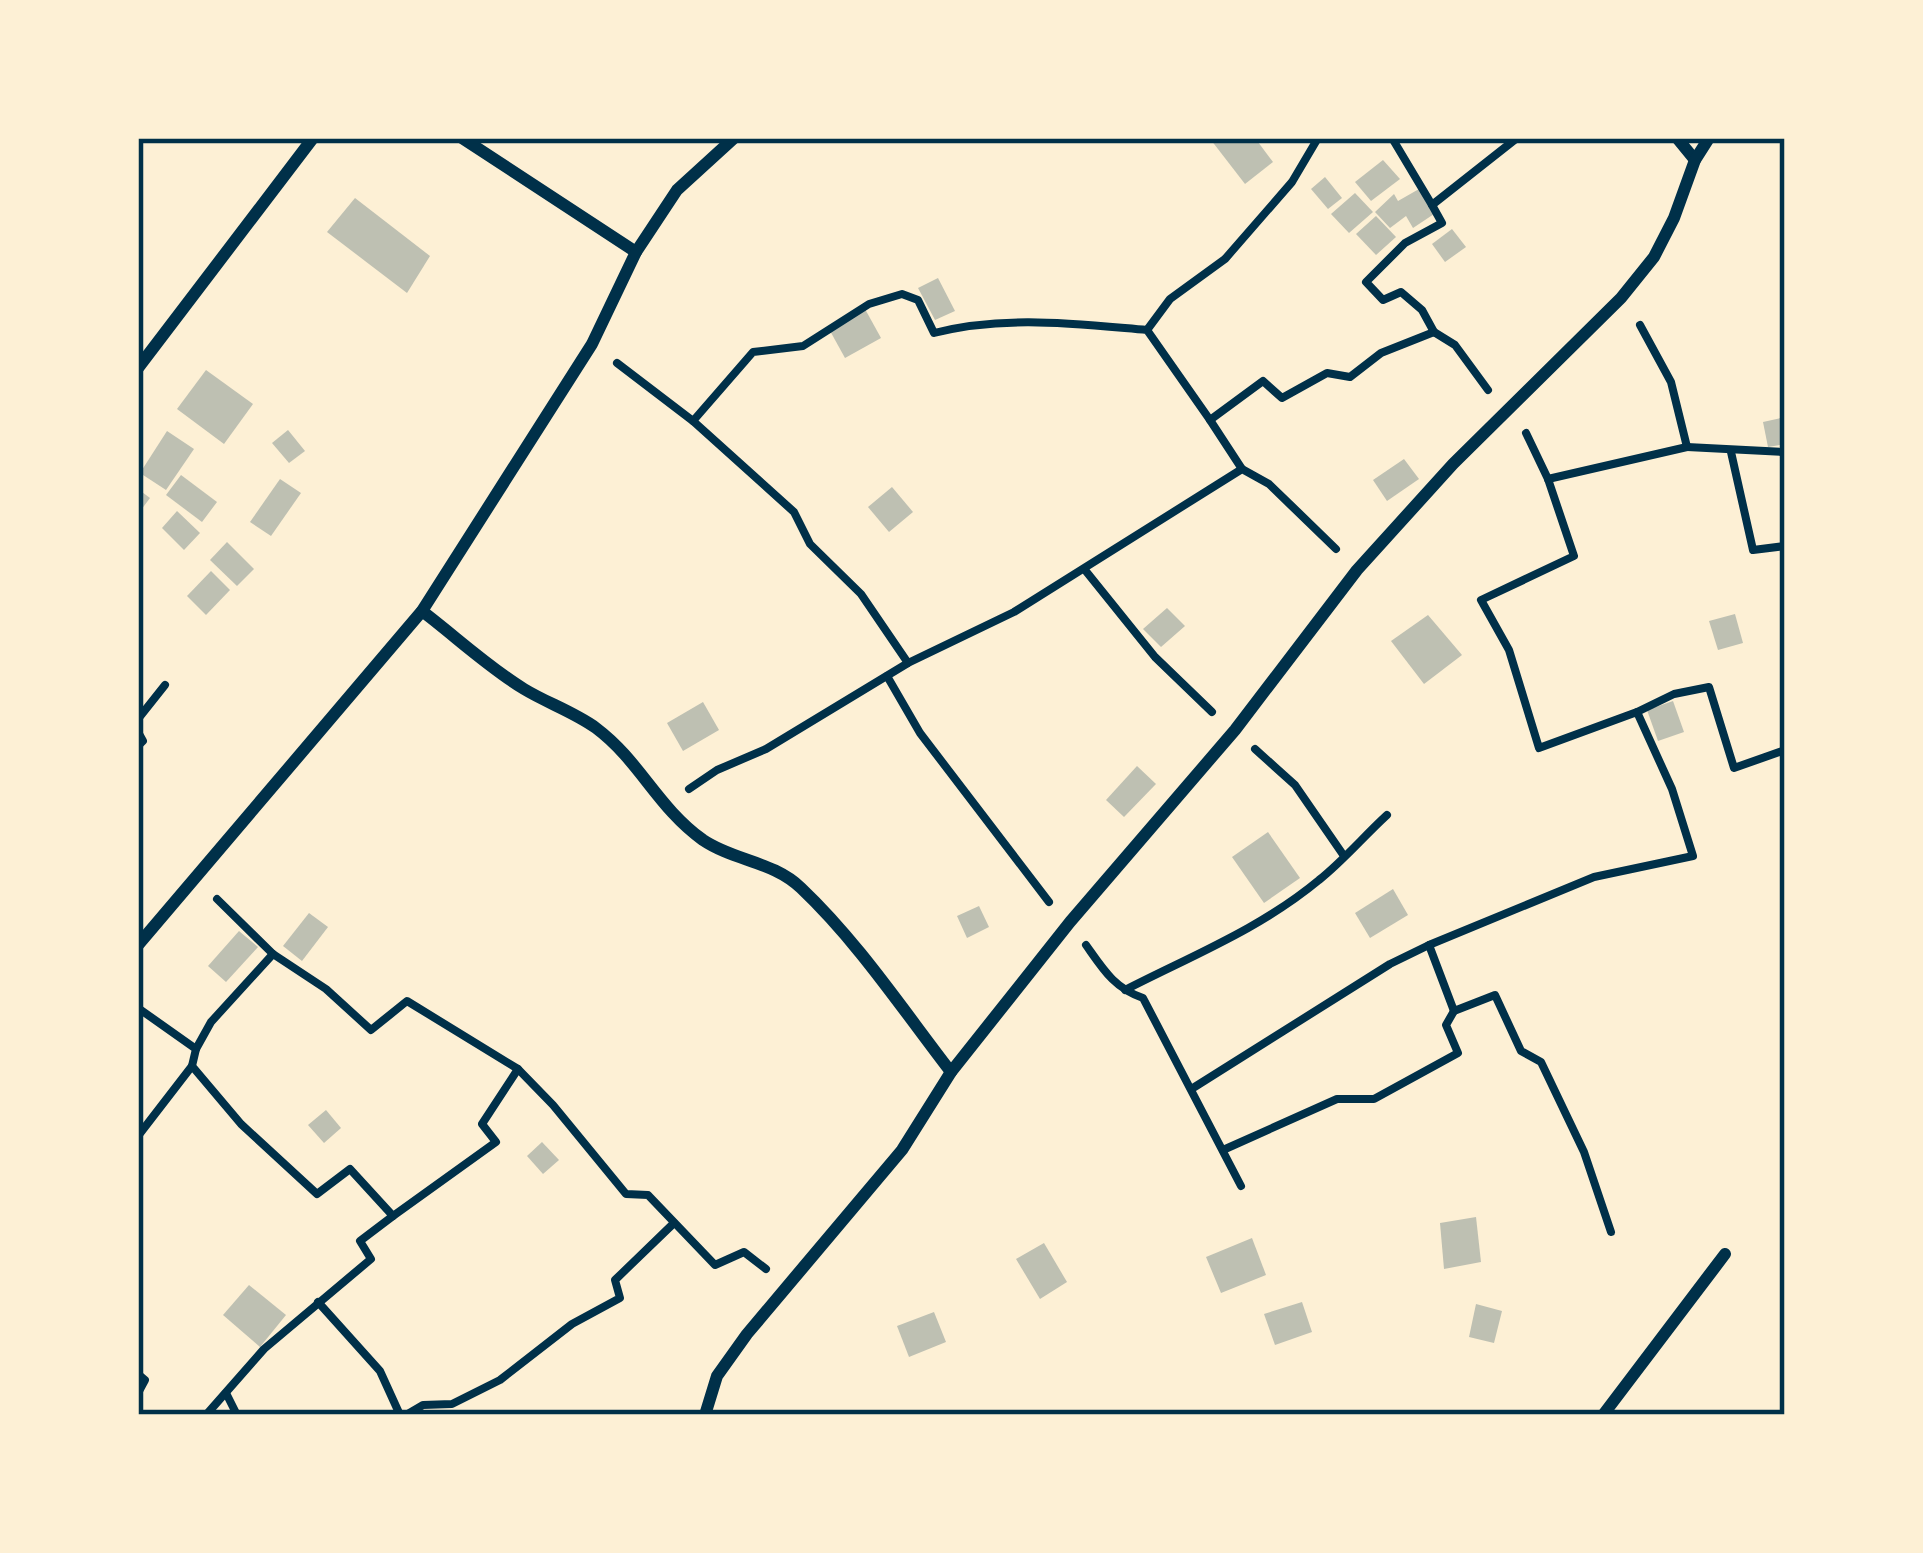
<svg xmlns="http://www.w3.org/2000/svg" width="1923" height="1553" font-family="'Alegreya Sans',sans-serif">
<rect width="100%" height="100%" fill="#fdf0d5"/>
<g fill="#bec0b2">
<path d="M 1214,138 L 1255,138 L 1273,162 L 1245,184 L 1211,140 Z"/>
<path d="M 1383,160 L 1400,179 L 1371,201 L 1355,182 Z"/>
<path d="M 1325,177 L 1342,198 L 1328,209 L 1311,189 Z"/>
<path d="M 1419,189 L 1434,214 L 1413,228 L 1406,216 L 1390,228 L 1375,212 L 1394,194 L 1398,201 Z"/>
<path d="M 1355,193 L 1373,212 L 1349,233 L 1331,214 Z"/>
<path d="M 355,198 L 430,256 L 407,293 L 327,232 Z"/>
<path d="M 1376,216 L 1396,237 L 1376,255 L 1356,234 Z"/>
<path d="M 1452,229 L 1466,247 L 1445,262 L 1432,244 Z"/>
<path d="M 938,278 L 955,311 L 935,320 L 918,288 Z"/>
<path d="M 865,309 L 881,338 L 845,358 L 829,329 Z"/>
<path d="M 206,370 L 253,404 L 224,444 L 177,409 Z"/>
<path d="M 1785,417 L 1785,444 L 1768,447 L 1763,422 Z"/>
<path d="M 288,430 L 305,451 L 289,463 L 272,443 Z"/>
<path d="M 167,431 L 194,449 L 166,490 L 140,473 Z"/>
<path d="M 1404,459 L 1419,479 L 1387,501 L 1373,480 Z"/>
<path d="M 181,475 L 217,502 L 202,522 L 166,495 Z"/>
<path d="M 280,479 L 301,493 L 271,536 L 250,522 Z"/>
<path d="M 892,487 L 913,512 L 889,532 L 868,507 Z"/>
<path d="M 138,489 L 150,498 L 138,514 Z"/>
<path d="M 177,511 L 200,533 L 184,550 L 162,528 Z"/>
<path d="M 227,542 L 254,569 L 237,586 L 210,560 Z"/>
<path d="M 211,571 L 230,590 L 206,615 L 187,596 Z"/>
<path d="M 1167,608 L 1185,626 L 1161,647 L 1143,629 Z"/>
<path d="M 1735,614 L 1743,643 L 1718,650 L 1709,621 Z"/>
<path d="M 1428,615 L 1462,655 L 1424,684 L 1391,641 Z"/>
<path d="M 1673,701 L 1684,732 L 1658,741 L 1647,710 Z"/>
<path d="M 703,702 L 719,730 L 683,751 L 667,723 Z"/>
<path d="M 1137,766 L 1156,784 L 1124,817 L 1106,800 Z"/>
<path d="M 1268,832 L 1300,878 L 1264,903 L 1232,857 Z"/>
<path d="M 1393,889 L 1408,915 L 1370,938 L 1355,913 Z"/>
<path d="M 979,906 L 989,927 L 967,938 L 957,916 Z"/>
<path d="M 309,913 L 328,927 L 302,961 L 283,946 Z"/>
<path d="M 239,931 L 258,947 L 226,982 L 208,966 Z"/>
<path d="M 326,1110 L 341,1128 L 324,1143 L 308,1125 Z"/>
<path d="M 542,1142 L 559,1160 L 543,1174 L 527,1156 Z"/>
<path d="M 1476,1217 L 1481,1262 L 1444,1269 L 1440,1223 Z"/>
<path d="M 1252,1238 L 1266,1275 L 1221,1293 L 1206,1257 Z"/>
<path d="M 1044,1243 L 1067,1282 L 1040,1299 L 1016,1259 Z"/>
<path d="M 249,1285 L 286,1315 L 260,1347 L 223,1315 Z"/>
<path d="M 1302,1302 L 1312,1332 L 1275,1345 L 1264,1314 Z"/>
<path d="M 1476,1304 L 1502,1311 L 1494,1343 L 1469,1337 Z"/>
<path d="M 934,1312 L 946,1342 L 909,1357 L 897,1326 Z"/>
</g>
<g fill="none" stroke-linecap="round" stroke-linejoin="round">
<g stroke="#003049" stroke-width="8">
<path d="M 1392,138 L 1432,205 L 1517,138"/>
<path d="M 1432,205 L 1442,223 L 1405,243 L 1366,282 L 1383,300 L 1401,292 L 1422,310 L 1434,332"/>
<path d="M 1147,330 L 1170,299 L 1225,259 L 1292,182 L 1318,138"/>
<path d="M 617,363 L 693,421 L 753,352 L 803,346 L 869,304 L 902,294 L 918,300 L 934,333 C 1004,315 1075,324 1147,330 L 1210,420 L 1263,381 L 1282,398 L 1327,373 L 1350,377 L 1381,353 L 1434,332 L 1455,345 L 1488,390"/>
<path d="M 1210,420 L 1242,469"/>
<path d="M 693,421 L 794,512 L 810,544 L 861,594 L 908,663"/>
<path d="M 1687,447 L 1785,452"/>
<path d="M 1731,452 L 1753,550 L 1785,546"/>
<path d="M 1548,479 L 1687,447 L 1671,382 L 1640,325"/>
<path d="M 1085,570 L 1155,657 L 1212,712"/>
<path d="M 887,676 L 920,733 L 1049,902"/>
<path d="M 1637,712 L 1674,694 L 1709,687 L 1734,768 L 1785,750"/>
<path d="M 138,719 L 165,685"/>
<path d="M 138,732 L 143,741 L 138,746"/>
<path d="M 1255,749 L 1295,785 L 1344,856"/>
<path d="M 689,789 L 717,770 L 766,749 L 908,663 L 1014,612 L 1242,469 L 1269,484 L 1336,549"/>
<path d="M 217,899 L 273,954 L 326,989 L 371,1030 L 407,1001 L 518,1069 L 553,1105 L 626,1194 L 648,1195 L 715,1265 L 744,1252 L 766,1269"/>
<path d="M 1086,945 C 1103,969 1114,988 1143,998 L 1241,1186"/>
<path d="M 1429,945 L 1454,1011 L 1495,995 L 1521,1051 L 1541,1062 L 1584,1152 L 1611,1232"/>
<path d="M 1125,990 C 1191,956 1260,929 1319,880 C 1343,861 1364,836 1387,815"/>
<path d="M 138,1008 L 196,1049 L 192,1066 L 241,1124 L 317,1194 L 350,1169 L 393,1216 L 360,1241 L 371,1259 L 264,1349 L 206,1415"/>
<path d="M 196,1049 L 211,1022 L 273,954"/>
<path d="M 1193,1088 L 1390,964 L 1429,945 L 1594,877 L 1693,856 L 1672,789 L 1637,712 L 1539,748 L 1509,650 L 1481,600 L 1574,556 L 1548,479 L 1526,433"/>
<path d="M 138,1136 L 192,1066"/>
<path d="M 1223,1150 L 1337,1099 L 1374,1099 L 1458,1053 L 1446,1025 L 1454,1011"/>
<path d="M 393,1216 L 496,1142 L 482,1124 L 518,1069"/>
<path d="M 318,1302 L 380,1371 L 400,1415"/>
<path d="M 138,1374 L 145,1380 L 138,1393"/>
<path d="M 226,1393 L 237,1415"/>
<path d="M 406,1415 L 423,1405 L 452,1404 L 500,1380 L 572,1324 L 620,1298 L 615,1280 L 674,1223"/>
</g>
<g stroke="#003049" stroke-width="12">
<path d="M 462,138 L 636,252"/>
<path d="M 1677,138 L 1695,160"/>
<path d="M 138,368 L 313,138"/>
<path d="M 422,611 C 455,636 488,667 524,689 C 547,703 574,712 596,728 C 640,761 657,807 703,840 C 734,861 773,861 801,888 C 858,942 903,1010 951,1072"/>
<path d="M 138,945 L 422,611 L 592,344 L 636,252 L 677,190 L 734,138"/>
<path d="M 705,1415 L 717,1376 L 747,1334 L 902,1150 L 951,1072 L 1070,922 L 1235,730 L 1357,570 L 1453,464 L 1621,298 L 1654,257 L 1674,218 L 1695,160 L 1709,138"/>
<path d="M 1603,1415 L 1725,1254"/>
</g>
</g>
<rect width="1923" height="1553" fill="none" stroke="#fdf0d5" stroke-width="282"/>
<rect x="141" y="141" width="1641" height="1271" fill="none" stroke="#003049" stroke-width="4.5"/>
</svg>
